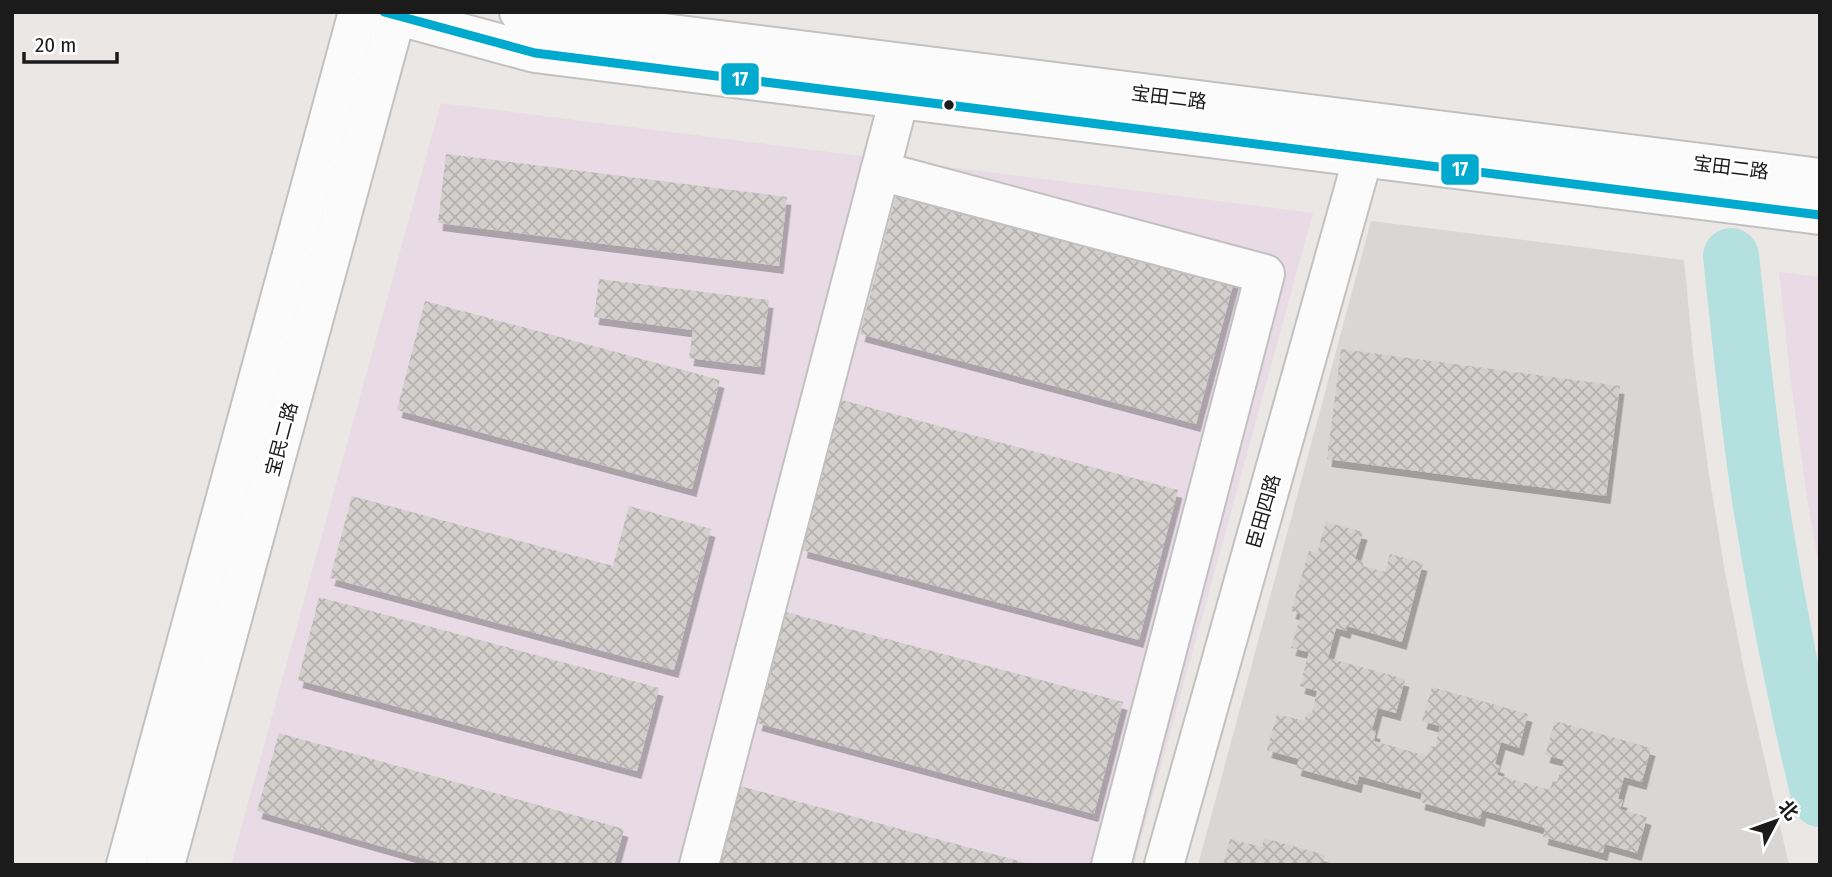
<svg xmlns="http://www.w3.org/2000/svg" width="1832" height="877" font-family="'Fira Sans Condensed','Noto Sans SC',sans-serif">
<defs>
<pattern id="building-cross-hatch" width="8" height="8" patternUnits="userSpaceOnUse" patternTransform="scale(1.75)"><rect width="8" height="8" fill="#d3cfcc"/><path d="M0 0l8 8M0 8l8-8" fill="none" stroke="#b5b1af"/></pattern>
<filter id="shadow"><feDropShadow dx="4.5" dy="8" stdDeviation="0" flood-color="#0004"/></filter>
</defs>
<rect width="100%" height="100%" fill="#eae7e4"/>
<path fill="#d9d7d6" d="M 1371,221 L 1684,260 L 1694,364 L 1708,468 L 1725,572 L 1745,674 L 1789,865 L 1198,865 Z"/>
<g fill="#e8dbe6">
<path d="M 441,103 L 1313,213 L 1134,865 L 231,865 Z"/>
<path d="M 1779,272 L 1820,277 L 1820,571 L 1807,498 L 1790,375 Z"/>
</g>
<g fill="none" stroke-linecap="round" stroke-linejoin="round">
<path stroke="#b4e1e0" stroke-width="56" d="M 1731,256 C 1740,339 1748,422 1761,505 C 1777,604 1796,702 1820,799"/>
</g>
<g fill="url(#building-cross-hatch)" filter="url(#shadow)">
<path d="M 446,154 L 787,197 L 779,266 L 438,223 Z"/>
<path d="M 899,184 L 1236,274 L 1196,424 L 860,334 Z"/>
<path d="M 599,279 L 769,300 L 760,367 L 689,358 L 693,330 L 594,317 Z"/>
<path d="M 425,301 L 720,380 L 692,489 L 397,410 Z"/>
<path d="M 1341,349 L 1620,386 L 1606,496 L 1327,459 Z"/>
<path d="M 842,400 L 1178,490 L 1139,640 L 802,550 Z"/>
<path d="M 352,496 L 613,566 L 629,506 L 711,529 L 674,670 L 330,578 Z"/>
<path d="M 1326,522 L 1363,532 L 1355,559 L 1364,562 L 1363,566 L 1385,572 L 1390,554 L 1423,563 L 1402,642 L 1347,626 L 1346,631 L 1336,628 L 1328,658 L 1405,679 L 1396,713 L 1378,708 L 1372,730 L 1376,731 L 1374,741 L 1427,756 L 1430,746 L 1435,747 L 1440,726 L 1422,721 L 1432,687 L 1528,714 L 1519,748 L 1501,742 L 1495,764 L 1500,766 L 1497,775 L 1550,790 L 1553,780 L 1557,782 L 1564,760 L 1545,755 L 1555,721 L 1651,748 L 1642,782 L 1624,777 L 1618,799 L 1623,800 L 1620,809 L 1647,817 L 1637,853 L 1605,844 L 1603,853 L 1543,837 L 1545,828 L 1482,810 L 1480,819 L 1420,802 L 1422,793 L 1359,776 L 1357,785 L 1296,768 L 1299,759 L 1267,750 L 1277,714 L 1304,721 L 1307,712 L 1312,713 L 1317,691 L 1300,686 L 1309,652 L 1291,648 L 1301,614 L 1291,611 L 1309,551 L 1317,553 Z"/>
<path d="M 319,597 L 659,688 L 637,771 L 298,680 Z"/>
<path d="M 786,612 L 1123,702 L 1094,814 L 757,723 Z"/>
<path d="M 279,733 L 624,829 L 614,865 L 447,865 L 257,811 Z"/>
<path d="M 740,786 L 1030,864 L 1030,865 L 720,865 Z"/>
<path d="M 1264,838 L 1325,855 L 1322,865 L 1223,865 L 1230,839 L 1262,847 Z"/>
</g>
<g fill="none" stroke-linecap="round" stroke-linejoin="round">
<defs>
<g id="minor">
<path d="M 384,12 L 535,53 L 1820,215"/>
<path d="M 519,12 L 543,18 L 1820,178"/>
<path d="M 880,171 L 1265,274 L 1111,865"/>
<path d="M 126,865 L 358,12"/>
<path d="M 165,865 L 396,16 L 395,12"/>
<path d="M 699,865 L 899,99"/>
<path d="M 1164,865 L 1363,157"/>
</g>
</defs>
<use href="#minor" stroke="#c2c1c0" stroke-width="42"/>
<use href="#minor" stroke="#fcfbfb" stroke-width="38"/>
<defs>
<path id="bus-1" d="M 384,12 L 535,53 L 1820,215"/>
</defs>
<use href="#bus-1" stroke="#fff" stroke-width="14"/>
<use href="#bus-1" stroke="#00a9ce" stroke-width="9"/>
</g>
<circle fill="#1b1b1b" stroke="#fff" stroke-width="2.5" cx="949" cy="105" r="6"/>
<g text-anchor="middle" stroke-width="5" stroke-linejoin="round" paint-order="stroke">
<g font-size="19" fill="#1b1b1b" stroke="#fff">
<text transform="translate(1169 97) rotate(7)" y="7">宝田二路</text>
<text transform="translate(1731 167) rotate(7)" y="7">宝田二路</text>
<text transform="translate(281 439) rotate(-75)" y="7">宝民二路</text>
<text transform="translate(1263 511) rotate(-74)" y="7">臣田四路</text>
</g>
</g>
<g stroke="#fff" stroke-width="2.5">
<rect x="720" y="62" width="40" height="34" rx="7" fill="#00a9ce"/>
<rect x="1440" y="153" width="40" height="33" rx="7" fill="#00a9ce"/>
</g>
<g font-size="19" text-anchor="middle" font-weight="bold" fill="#fff">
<text x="740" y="86">17</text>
<text x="1460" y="176">17</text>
</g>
<rect width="1832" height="877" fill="none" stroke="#1b1b1b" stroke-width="28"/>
<g transform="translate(1776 821) rotate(49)" stroke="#ffffff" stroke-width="5" paint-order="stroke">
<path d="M0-5L12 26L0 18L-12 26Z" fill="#1b1b1b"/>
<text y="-10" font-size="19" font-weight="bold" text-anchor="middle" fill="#1b1b1b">北</text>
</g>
<path d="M24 52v10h93v-10" fill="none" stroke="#1b1b1b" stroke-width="3.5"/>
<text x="35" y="52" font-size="21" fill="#1b1b1b" stroke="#ffffff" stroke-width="5" paint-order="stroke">20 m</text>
</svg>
